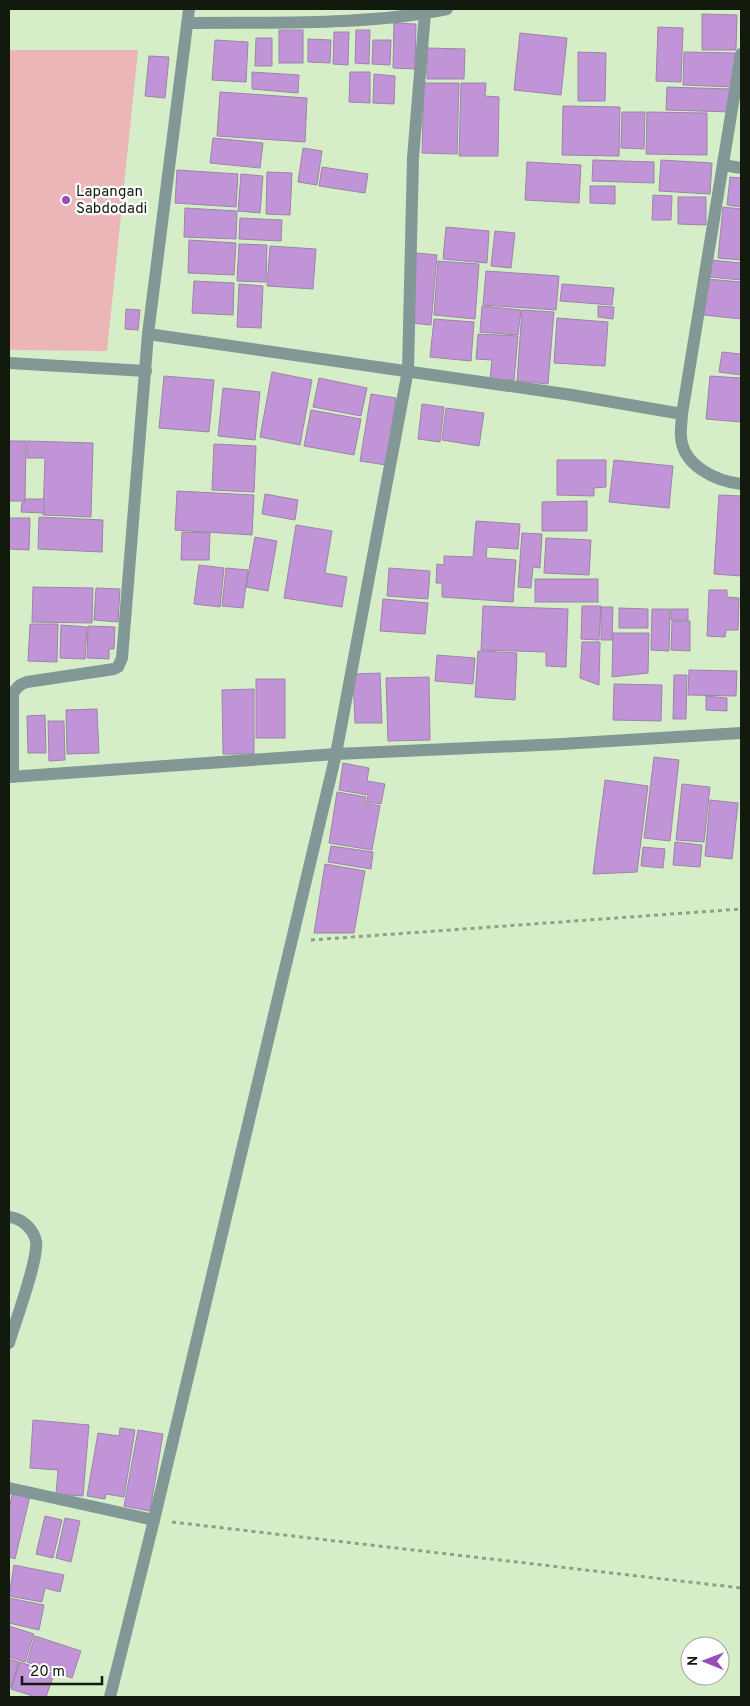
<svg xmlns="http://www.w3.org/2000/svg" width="750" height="1706" font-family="Overpass,sans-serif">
<rect width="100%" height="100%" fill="#d5eec8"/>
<path fill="#ecb5b8" d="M 9,50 L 138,50 L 107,351 L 9,350 Z"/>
<g fill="#c094d6" stroke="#9c85a7">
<path d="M 702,14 L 737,15 L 736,50 L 702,50 Z"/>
<path d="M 394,23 L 416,24 L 415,69 L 393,68 Z"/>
<path d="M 658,27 L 683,28 L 681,82 L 656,81 Z"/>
<rect x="279" y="30" width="24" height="33"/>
<path d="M 356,30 L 370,30 L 369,64 L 355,63 Z"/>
<path d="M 334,32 L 349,32 L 348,65 L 333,64 Z"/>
<path d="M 520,33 L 567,38 L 561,95 L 514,90 Z"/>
<path d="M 256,38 L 272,38 L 272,66 L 255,66 Z"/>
<path d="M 308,39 L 331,40 L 330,63 L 308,62 Z"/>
<path d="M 215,40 L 248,42 L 246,82 L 212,80 Z"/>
<path d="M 373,40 L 391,40 L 390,65 L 372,64 Z"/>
<path d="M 427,48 L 465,49 L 464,79 L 427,79 Z"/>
<path d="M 578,52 L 606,53 L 605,101 L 578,101 Z"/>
<path d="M 684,52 L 735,53 L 734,87 L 683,85 Z"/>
<path d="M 149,56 L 169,57 L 165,98 L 145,96 Z"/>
<path d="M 252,72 L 299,75 L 298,93 L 252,89 Z"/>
<path d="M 350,72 L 370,72 L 370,103 L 349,102 Z"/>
<path d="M 374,74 L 395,76 L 394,104 L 373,103 Z"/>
<path d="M 424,83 L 459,83 L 457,154 L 422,153 Z"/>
<path d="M 461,83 L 486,83 L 485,96 L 499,97 L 498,156 L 459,156 Z"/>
<path d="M 667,87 L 732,89 L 731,112 L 666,110 Z"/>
<path d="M 220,92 L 307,98 L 305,142 L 217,136 Z"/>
<path d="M 563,106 L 620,107 L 619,156 L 562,155 Z"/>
<path d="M 622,112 L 645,112 L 644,149 L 621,148 Z"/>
<path d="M 647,112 L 707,113 L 707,155 L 646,154 Z"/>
<path d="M 213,138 L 263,143 L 260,168 L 210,163 Z"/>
<path d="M 303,148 L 322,151 L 317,185 L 298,182 Z"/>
<path d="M 593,160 L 654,162 L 654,183 L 592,181 Z"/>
<path d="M 661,160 L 712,163 L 710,194 L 659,191 Z"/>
<path d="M 527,162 L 581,165 L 579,203 L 525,200 Z"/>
<path d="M 322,167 L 368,174 L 365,193 L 319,186 Z"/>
<path d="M 177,170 L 238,174 L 236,207 L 175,203 Z"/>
<path d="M 267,172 L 292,173 L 290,215 L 266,214 Z"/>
<path d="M 241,174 L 263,176 L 260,213 L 238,211 Z"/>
<path d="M 730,177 L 741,178 L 741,207 L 727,205 Z"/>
<path d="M 590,186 L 615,186 L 615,204 L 590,203 Z"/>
<path d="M 653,195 L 672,196 L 671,220 L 652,220 Z"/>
<path d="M 678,197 L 706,197 L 706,225 L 678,224 Z"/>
<path d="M 723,207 L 741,209 L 741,260 L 718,258 Z"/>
<path d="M 185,208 L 237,211 L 236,239 L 184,237 Z"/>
<path d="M 240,218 L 282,220 L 281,241 L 239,239 Z"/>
<path d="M 446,227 L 489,231 L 487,263 L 443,259 Z"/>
<path d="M 495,231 L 515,233 L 511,268 L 491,266 Z"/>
<path d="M 189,240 L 236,243 L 234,275 L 188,273 Z"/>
<path d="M 239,244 L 267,245 L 266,282 L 237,281 Z"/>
<path d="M 270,246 L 316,249 L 313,289 L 267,286 Z"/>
<path d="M 416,253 L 437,255 L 431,325 L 410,323 Z"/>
<path d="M 711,260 L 741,263 L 741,280 L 710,277 Z"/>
<path d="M 438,261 L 479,264 L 475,319 L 434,315 Z"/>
<path d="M 486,271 L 559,276 L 556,310 L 483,305 Z"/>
<path d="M 707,279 L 741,282 L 741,319 L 704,315 Z"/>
<path d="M 194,281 L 234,283 L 233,315 L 192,313 Z"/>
<path d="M 239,284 L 263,286 L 261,328 L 237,327 Z"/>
<path d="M 562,284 L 614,288 L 612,305 L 560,301 Z"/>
<path d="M 482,306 L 521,310 L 518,335 L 480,332 Z"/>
<path d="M 598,306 L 614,307 L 613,319 L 598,317 Z"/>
<path d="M 126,309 L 140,310 L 138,330 L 125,329 Z"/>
<path d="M 522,310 L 554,312 L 548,384 L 517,381 Z"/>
<path d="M 557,318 L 608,322 L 605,366 L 554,363 Z"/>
<path d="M 434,319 L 474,322 L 471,361 L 430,357 Z"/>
<path d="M 478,334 L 518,336 L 514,380 L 490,379 L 492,360 L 476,359 Z"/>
<path d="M 722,352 L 741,354 L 741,375 L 719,372 Z"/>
<path d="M 272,372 L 312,380 L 300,445 L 260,437 Z"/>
<path d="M 164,376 L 214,380 L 209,432 L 159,428 Z"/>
<path d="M 710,376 L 741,378 L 741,422 L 706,419 Z"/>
<path d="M 319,378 L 367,388 L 361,416 L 313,407 Z"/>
<path d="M 223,388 L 260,392 L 255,440 L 218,436 Z"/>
<path d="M 371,394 L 396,398 L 386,465 L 360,461 Z"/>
<path d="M 422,404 L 444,407 L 440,442 L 418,439 Z"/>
<path d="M 446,408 L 484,413 L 479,446 L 442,440 Z"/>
<path d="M 311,410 L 361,419 L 354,455 L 304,446 Z"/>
<path d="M 9,441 L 26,441 L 25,501 L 9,501 Z"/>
<path d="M 27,441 L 93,443 L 91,517 L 43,515 L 45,458 L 27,458 Z"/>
<path d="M 214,444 L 256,446 L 254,492 L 212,490 Z"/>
<path d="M 557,460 L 606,460 L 606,487 L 594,488 L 594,496 L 557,495 Z"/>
<path d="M 614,460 L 673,466 L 669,508 L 609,502 Z"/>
<path d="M 177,491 L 254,495 L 252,535 L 175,530 Z"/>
<path d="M 265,494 L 298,500 L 295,520 L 262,514 Z"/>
<path d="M 719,495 L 741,496 L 741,576 L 714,574 Z"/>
<path d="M 25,499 L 44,499 L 44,513 L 21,512 L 22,502 L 25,502 Z"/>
<path d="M 587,501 L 587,531 L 542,531 L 542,502 Z"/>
<path d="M 39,517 L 103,520 L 102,552 L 38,549 Z"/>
<path d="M 9,518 L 30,518 L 29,550 L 9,549 Z"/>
<path d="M 476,521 L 520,524 L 518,549 L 487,547 L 486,558 L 516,560 L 513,602 L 442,597 L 442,583 L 436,583 L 437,564 L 444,565 L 444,556 L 473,557 Z"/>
<path d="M 296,525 L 332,531 L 325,573 L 347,577 L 342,607 L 284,598 Z"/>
<path d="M 182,532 L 210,533 L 209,560 L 181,560 Z"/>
<path d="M 522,533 L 542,534 L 540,568 L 533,567 L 531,588 L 518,587 Z"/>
<path d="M 255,537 L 277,541 L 268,591 L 246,587 Z"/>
<path d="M 546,538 L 591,540 L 589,575 L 544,573 Z"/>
<path d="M 199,565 L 224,568 L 220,607 L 194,604 Z"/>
<path d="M 226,568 L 248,570 L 243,608 L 222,606 Z"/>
<path d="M 389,568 L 430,571 L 428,599 L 387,596 Z"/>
<rect x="535" y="579" width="63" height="23"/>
<path d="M 33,587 L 93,588 L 92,623 L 32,622 Z"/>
<path d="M 96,588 L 120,589 L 118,622 L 94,620 Z"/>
<path d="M 709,590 L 727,590 L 727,597 L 739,598 L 738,630 L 726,630 L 725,637 L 707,636 Z"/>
<path d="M 383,599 L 428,603 L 425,634 L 380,631 Z"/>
<path d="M 483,606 L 568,609 L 566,667 L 546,666 L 546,652 L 481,650 Z"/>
<path d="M 582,606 L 601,606 L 599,640 L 581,639 Z"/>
<path d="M 601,607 L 613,607 L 612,640 L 601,640 Z"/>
<path d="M 619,608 L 648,609 L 648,628 L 619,628 Z"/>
<path d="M 652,609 L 670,609 L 669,651 L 651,650 Z"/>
<rect x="671" y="609" width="17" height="11"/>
<path d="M 672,621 L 690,621 L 690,651 L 671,650 Z"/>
<path d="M 30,624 L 58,624 L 57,662 L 28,661 Z"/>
<path d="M 61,625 L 87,627 L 85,659 L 60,658 Z"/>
<path d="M 88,626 L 115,627 L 114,649 L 109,649 L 109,659 L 87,658 Z"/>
<path d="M 613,633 L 649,633 L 648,673 L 612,677 Z"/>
<path d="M 582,642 L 600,642 L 599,685 L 580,678 Z"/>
<path d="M 478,651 L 517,653 L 515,700 L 475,697 Z"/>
<path d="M 437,655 L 475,658 L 473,684 L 435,681 Z"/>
<path d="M 689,670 L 737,671 L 736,696 L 688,695 Z"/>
<path d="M 380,673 L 382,723 L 355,723 L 353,674 Z"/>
<path d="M 674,675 L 687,675 L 686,719 L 673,719 Z"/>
<path d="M 429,677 L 430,740 L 388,741 L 386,678 Z"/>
<rect x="256" y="679" width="29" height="59"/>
<path d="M 614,684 L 662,685 L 661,721 L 613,720 Z"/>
<path d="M 254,689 L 254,754 L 223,754 L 222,690 Z"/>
<path d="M 706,696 L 727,698 L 727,711 L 706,710 Z"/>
<path d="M 97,709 L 99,753 L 67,754 L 66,710 Z"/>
<path d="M 45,715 L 46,753 L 28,753 L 27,716 Z"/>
<path d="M 48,721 L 64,721 L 65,760 L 49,761 Z"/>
<path d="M 654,757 L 679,760 L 670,841 L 644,838 Z"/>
<path d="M 343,763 L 369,768 L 367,781 L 385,784 L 381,804 L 367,802 L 368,795 L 339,790 Z"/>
<path d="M 605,780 L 648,786 L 637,872 L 593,874 Z"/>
<path d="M 682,784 L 710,787 L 704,842 L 676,840 Z"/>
<path d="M 337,792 L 366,797 L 365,803 L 380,806 L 372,850 L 329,843 Z"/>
<path d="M 710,800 L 738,803 L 732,859 L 705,856 Z"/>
<path d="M 675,842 L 702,845 L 700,867 L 673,865 Z"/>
<path d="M 331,846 L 373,852 L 371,869 L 328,862 Z"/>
<path d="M 643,847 L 665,849 L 663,868 L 641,866 Z"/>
<path d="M 325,864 L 365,871 L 354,933 L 314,933 Z"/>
<path d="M 33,1420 L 89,1425 L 83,1496 L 56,1494 L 58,1470 L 30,1468 Z"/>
<path d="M 120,1428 L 135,1430 L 124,1497 L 106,1494 L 105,1499 L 87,1496 L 98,1433 L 119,1436 Z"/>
<path d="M 138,1430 L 163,1434 L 150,1511 L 124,1506 Z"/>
<path d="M 13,1491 L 30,1496 L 15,1559 L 9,1557 L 9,1508 Z"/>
<path d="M 45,1516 L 62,1520 L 53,1558 L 36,1554 Z"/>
<path d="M 65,1518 L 80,1521 L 71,1562 L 56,1558 Z"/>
<path d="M 14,1565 L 64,1575 L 60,1592 L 45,1588 L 42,1602 L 9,1596 Z"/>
<path d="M 9,1598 L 44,1605 L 39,1630 L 9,1623 Z"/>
<path d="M 9,1626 L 34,1634 L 25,1662 L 9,1657 Z"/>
<path d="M 35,1636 L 81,1651 L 72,1678 L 27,1662 Z"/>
<path d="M 9,1659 L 19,1662 L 11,1687 L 9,1686 Z"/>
<path d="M 20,1662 L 54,1674 L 46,1697 L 36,1697 L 11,1689 Z"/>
</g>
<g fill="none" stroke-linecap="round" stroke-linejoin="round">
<g stroke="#8ea184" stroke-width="3" stroke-dasharray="4 4" stroke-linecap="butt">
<path d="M 311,940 L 741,909"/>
<path d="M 172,1522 L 741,1588"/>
</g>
<g stroke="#829897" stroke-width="12">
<path d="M 188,23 C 271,22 365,26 447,9"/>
<path d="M 741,54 L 682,414 C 682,421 680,430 681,437 C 683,466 716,481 741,484"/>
<path d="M 723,165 L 741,168"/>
<path d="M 148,334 L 572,395 L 682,414"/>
<path d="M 9,363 L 146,371"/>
<path d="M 9,777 L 336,754 L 562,744 L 741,733"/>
<path d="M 13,777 L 13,694 C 16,687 20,684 27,682 L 114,669 L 118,667 L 122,658 L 148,334 L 189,9"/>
<path d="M 9,1217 C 21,1218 33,1228 36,1241 C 39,1259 15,1322 9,1343"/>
<path d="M 9,1488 L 154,1520"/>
<path d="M 110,1697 L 154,1520 L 336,754 L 370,572 L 408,370 L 413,158 L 425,13"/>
</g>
</g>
<circle fill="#9b4cbc" stroke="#fff" stroke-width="2" cx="66" cy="200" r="5"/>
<g text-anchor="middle" stroke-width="4.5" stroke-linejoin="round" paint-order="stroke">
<g font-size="15" fill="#111a0c" stroke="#fff" text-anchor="start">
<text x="76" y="196">Lapangan<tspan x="76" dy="17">Sabdodadi</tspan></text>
</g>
</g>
<rect width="750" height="1706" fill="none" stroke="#111a0c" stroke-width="20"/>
<g transform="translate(705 1661) rotate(271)"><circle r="24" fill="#ffffff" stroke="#a0a39e"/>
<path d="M0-4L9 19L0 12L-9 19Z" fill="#9b4cbc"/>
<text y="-8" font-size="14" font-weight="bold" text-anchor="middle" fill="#111a0c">N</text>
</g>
<path d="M22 1676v8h80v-8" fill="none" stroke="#111a0c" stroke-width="2.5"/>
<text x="30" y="1676" font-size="15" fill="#111a0c" stroke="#ffffff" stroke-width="4" paint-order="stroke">20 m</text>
</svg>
